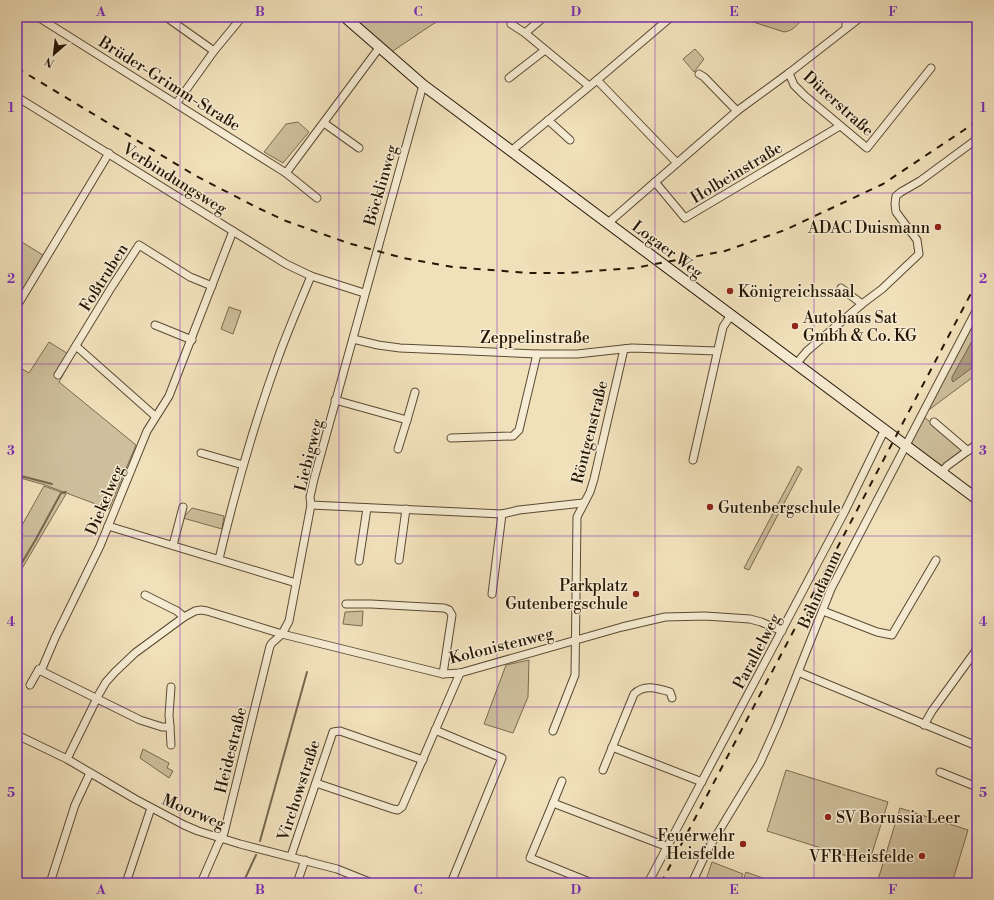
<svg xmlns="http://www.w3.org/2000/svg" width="994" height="900" font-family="'Libre Bodoni',serif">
<rect width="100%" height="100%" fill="#f1e1bb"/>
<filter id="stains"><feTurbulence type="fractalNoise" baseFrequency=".005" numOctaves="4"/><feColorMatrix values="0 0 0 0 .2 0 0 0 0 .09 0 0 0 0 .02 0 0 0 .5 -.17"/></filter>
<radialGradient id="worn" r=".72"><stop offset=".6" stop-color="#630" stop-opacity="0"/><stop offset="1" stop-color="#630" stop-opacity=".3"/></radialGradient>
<g fill="#cebf9c" stroke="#7a6b50">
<path d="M 350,17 L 447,17 L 433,24 L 390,53 Z"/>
<path d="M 738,17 L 803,17 C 799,24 793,31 784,32 Z"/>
<path d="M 695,49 L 704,59 L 694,72 L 683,59 Z"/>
<path d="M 298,122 L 309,132 L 283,163 L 264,152 L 286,124 Z"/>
<path d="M 17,239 L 46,257 L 17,306 Z"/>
<path d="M 229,307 L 241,311 L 233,334 L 221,329 Z"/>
<path d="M 977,311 L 977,332 L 952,379 L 974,365 L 975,356 L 977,354 L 977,374 L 922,415 Z"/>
<path d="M 49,342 L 73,357 L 59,382 L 136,445 L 109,509 L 45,485 L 17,477 L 17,366 L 29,373 Z"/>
<path d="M 924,417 L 964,449 L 937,469 L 908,444 Z"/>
<path d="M 798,466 L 802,469 L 749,570 L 744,568 Z"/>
<path d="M 44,486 L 66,494 L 17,577 L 17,534 Z"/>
<path d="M 192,508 L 224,516 L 222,529 L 183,518 Z"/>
<path d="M 363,611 L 362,626 L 343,624 L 345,612 Z"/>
<path d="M 529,660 L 528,697 L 513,733 L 484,724 L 506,665 Z"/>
<path d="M 143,749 L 169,763 L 167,768 L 173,771 L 169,778 L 140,758 Z"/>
<path d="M 786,770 L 888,802 L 869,863 L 767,831 Z"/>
<path d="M 900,808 L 968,830 L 952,883 L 877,883 Z"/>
<path d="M 712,862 L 743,874 L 739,883 L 705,883 Z"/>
<path d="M 746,872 L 777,883 L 742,883 Z"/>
</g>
<path fill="#ac9c7d" stroke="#76674d" d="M 977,332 L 977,354 L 975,356 L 973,367 L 953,382 L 952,381 L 952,377 Z"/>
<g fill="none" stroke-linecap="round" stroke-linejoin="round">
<g stroke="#76674d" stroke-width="2">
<path d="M 17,475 L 52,484"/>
<path d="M 17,571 L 36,539 L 61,493 L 66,492"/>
<path d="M 260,841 L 307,672"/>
<path d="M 243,883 L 256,855"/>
</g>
<defs>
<g id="street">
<path d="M 38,17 L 286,173 L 379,48"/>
<path d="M 166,17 L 214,51"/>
<path d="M 511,24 L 525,33 L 589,86"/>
<path d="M 846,28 L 846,17"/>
<path d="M 525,33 L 544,17"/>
<path d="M 789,73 L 794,85 L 805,96 L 867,148 L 931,68"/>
<path d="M 699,74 L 704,77 L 737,111"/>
<path d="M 509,78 L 545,50"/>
<path d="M 597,80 L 677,163"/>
<path d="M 17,97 L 286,264 L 311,276 L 364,293"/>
<path d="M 176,104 L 214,51 L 242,17"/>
<path d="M 548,120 L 570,140"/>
<path d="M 324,123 L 359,148"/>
<path d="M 511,151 L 597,80 L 671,17"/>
<path d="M 286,173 L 317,198"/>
<path d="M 655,182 L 685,218 L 840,126"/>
<path d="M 608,223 L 737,111 L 789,73 L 861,17"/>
<path d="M 841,288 L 862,304"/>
<path d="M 17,306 L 109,153"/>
<path d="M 155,325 L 192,340"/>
<path d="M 353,339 L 378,345 L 400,348 L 537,354 L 577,354 L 632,348 L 717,351"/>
<path d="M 76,346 L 155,416"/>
<path d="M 796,364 L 807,351 L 862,304 L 882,289 L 919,254 L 917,240 L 896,212 L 895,204 L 896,196 L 901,192 L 920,181 L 977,139"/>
<path d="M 58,375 L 111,288 L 139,245 L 190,277 L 212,286"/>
<path d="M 335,400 L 407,420 L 398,449"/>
<path d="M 407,420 L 415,392"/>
<path d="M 934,422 L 968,451"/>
<path d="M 451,438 L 513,436 L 519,430 L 537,354"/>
<path d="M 201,453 L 243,465"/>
<path d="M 693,460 L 723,327 L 731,315"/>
<path d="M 941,473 L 947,466 L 977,444"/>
<path d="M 311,505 L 502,514 L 519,510 L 583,503"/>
<path d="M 108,526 L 296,583"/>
<path d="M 173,545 L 183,507"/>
<path d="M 219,559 C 235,491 254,424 278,358 C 288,330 300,303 311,276"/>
<path d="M 399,560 L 406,509"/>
<path d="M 359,561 L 367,508"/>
<path d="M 492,594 L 502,514"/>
<path d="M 145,595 L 177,611 L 184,617"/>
<path d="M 346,604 L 371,604 L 444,608 L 449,610 L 452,615 L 443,674"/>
<path d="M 823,611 L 877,632 L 892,635 L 936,560"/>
<path d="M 798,672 L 977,746"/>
<path d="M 30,685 L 39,669 L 41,671"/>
<path d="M 924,725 L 932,711 L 977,649"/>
<path d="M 170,727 L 169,715 L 171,687"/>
<path d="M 435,730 L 502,758 L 451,883"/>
<path d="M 553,731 L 575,675 L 577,517 L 590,492 L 594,479 L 624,349"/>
<path d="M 17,735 L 67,759 L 135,799 L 184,825 L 198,831 L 240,844 L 337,869 L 372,883"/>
<path d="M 171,745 L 170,727 L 162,727 L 140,720 L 41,671 L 55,638 L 100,546 L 147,431 L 169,396 L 233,231"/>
<path d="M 612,747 L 702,782"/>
<path d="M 67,759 L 99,694 L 106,682 L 115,672 L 135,653 L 184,617 L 195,611 L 201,610 L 207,611 L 282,634 L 443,674 L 460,673 L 622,627 L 665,617 L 705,616 L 750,619 L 761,622 L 782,631"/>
<path d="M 603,770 L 634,694 C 644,684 657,688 670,692 L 672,698"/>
<path d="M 940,772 L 977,787"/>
<path d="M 316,783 L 393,809 L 398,810 L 402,807 L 460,673"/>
<path d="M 553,803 L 562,781"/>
<path d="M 291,856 L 333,732 L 340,731 L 423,760"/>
<path d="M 50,883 L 75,805 L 90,773"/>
<path d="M 126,883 L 151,808"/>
<path d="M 201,883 L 218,844 L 224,833 L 270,646 L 272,643 L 282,634 L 289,621 L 311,505 L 310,497 L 314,479 L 423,85"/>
<path d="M 297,883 L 305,860"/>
<path d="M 592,883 L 530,858 L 553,803 L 668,847"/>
<path d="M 648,883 L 845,511 L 885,429"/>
<path d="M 692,883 L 707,851 L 760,763 L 777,725 L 831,589 L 977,309"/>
</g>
<path id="secondary" d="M 345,17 L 423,85 L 977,499"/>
</defs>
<use href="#street" stroke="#594a32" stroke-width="9"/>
<use href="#secondary" stroke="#261705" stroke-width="12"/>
<use href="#street" stroke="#f6ecd3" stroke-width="7"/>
<use href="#secondary" stroke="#f6ecd3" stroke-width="10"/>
<g stroke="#261705" stroke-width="2" stroke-dasharray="7 7" stroke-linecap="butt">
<path d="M 17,68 L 196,176 L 258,208 L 286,221 L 348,243 L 403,258 L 453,267 L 529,273 L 567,273 L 634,268 L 725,251 L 785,230 L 883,184 L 964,130 L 977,120"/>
<path d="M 661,883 L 977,282"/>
</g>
</g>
<path fill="none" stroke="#7b2cbf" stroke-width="1" stroke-opacity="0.55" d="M 180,17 L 180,883M 339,17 L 339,883M 497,17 L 497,883M 655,17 L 655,883M 814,17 L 814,883M 17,193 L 977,193M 17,364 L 977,364M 17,536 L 977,536M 17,707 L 977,707"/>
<g fill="#8f2418" stroke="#f6ecd3" stroke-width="1.5">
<circle cx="938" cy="227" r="4"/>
<circle cx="730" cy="291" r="4"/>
<circle cx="795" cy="326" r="4"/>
<circle cx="710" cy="507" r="4"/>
<circle cx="636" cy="594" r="4"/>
<circle cx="828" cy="817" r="4"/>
<circle cx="743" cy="844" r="4"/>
<circle cx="922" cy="856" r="4"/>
</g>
<g text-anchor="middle" stroke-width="3" stroke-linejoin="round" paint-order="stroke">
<g font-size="16" fill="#261705" stroke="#f6ecd3">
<text transform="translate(170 83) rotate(32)" y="6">Brüder-Grimm-Straße</text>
<text transform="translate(839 103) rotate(42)" y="6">Dürerstraße</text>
<text transform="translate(736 172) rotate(-31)" y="6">Holbeinstraße</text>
<text transform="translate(175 178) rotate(32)" y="6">Verbindungsweg</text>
<text transform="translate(380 185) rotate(-74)" y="6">Böcklinweg</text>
<text transform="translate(668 249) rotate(37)" y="6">Logaer Weg</text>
<text transform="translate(103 277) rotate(-58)" y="6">Foßtruben</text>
<text x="535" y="343">Zeppelinstraße</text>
<text transform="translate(589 432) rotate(-76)" y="6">Röntgenstraße</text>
<text transform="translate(308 455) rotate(-76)" y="6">Liebigweg</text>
<text transform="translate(104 500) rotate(-67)" y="6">Diekelweg</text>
<text transform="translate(819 589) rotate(-66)" y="6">Bahndamm</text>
<text transform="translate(501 645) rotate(-14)" y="6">Kolonistenweg</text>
<text transform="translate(756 651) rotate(-62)" y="6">Parallelweg</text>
<text transform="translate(230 750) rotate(-76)" y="6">Heidestraße</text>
<text transform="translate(298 790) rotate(-72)" y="6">Virchowstraße</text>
<text transform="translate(194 811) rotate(23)" y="6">Moorweg</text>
</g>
<g font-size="16" fill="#261705" stroke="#f6ecd3" text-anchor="end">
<text x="930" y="233">ADAC Duismann</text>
<text x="738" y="297" text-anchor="start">Königreichssaal</text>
<text x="803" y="323" text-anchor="start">Autohaus Sat<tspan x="803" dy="18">Gmbh &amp; Co. KG</tspan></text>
<text x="718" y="513" text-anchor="start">Gutenbergschule</text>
<text x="628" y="591">Parkplatz<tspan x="628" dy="18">Gutenbergschule</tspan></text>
<text x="836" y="823" text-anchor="start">SV Borussia Leer</text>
<text x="735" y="841">Feuerwehr<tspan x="735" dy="18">Heisfelde</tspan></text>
<text x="914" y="862">VFR Heisfelde</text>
</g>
</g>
<rect width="994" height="900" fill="none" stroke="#f1e1bb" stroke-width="44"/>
<g transform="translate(54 54) rotate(208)" stroke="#f6ecd3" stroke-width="3" paint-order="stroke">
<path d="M0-3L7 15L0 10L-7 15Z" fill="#261705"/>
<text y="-6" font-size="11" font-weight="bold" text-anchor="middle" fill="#261705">N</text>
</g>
<rect x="22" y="22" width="950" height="856" fill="none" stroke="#7b2cbf" stroke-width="1.5"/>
<g font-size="13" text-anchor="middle" font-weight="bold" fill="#7b2cbf">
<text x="101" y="16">A</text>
<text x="260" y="16">B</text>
<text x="418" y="16">C</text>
<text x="576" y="16">D</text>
<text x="734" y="16">E</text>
<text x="893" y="16">F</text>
<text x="11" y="112">1</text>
<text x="983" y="112">1</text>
<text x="11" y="283">2</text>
<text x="983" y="283">2</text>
<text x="11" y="455">3</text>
<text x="983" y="455">3</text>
<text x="11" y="626">4</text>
<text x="983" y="626">4</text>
<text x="11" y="797">5</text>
<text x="983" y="797">5</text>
<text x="101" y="894">A</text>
<text x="260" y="894">B</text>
<text x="418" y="894">C</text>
<text x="576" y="894">D</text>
<text x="734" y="894">E</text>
<text x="893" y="894">F</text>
</g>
<rect width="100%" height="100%" filter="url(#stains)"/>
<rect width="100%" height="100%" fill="url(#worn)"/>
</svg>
